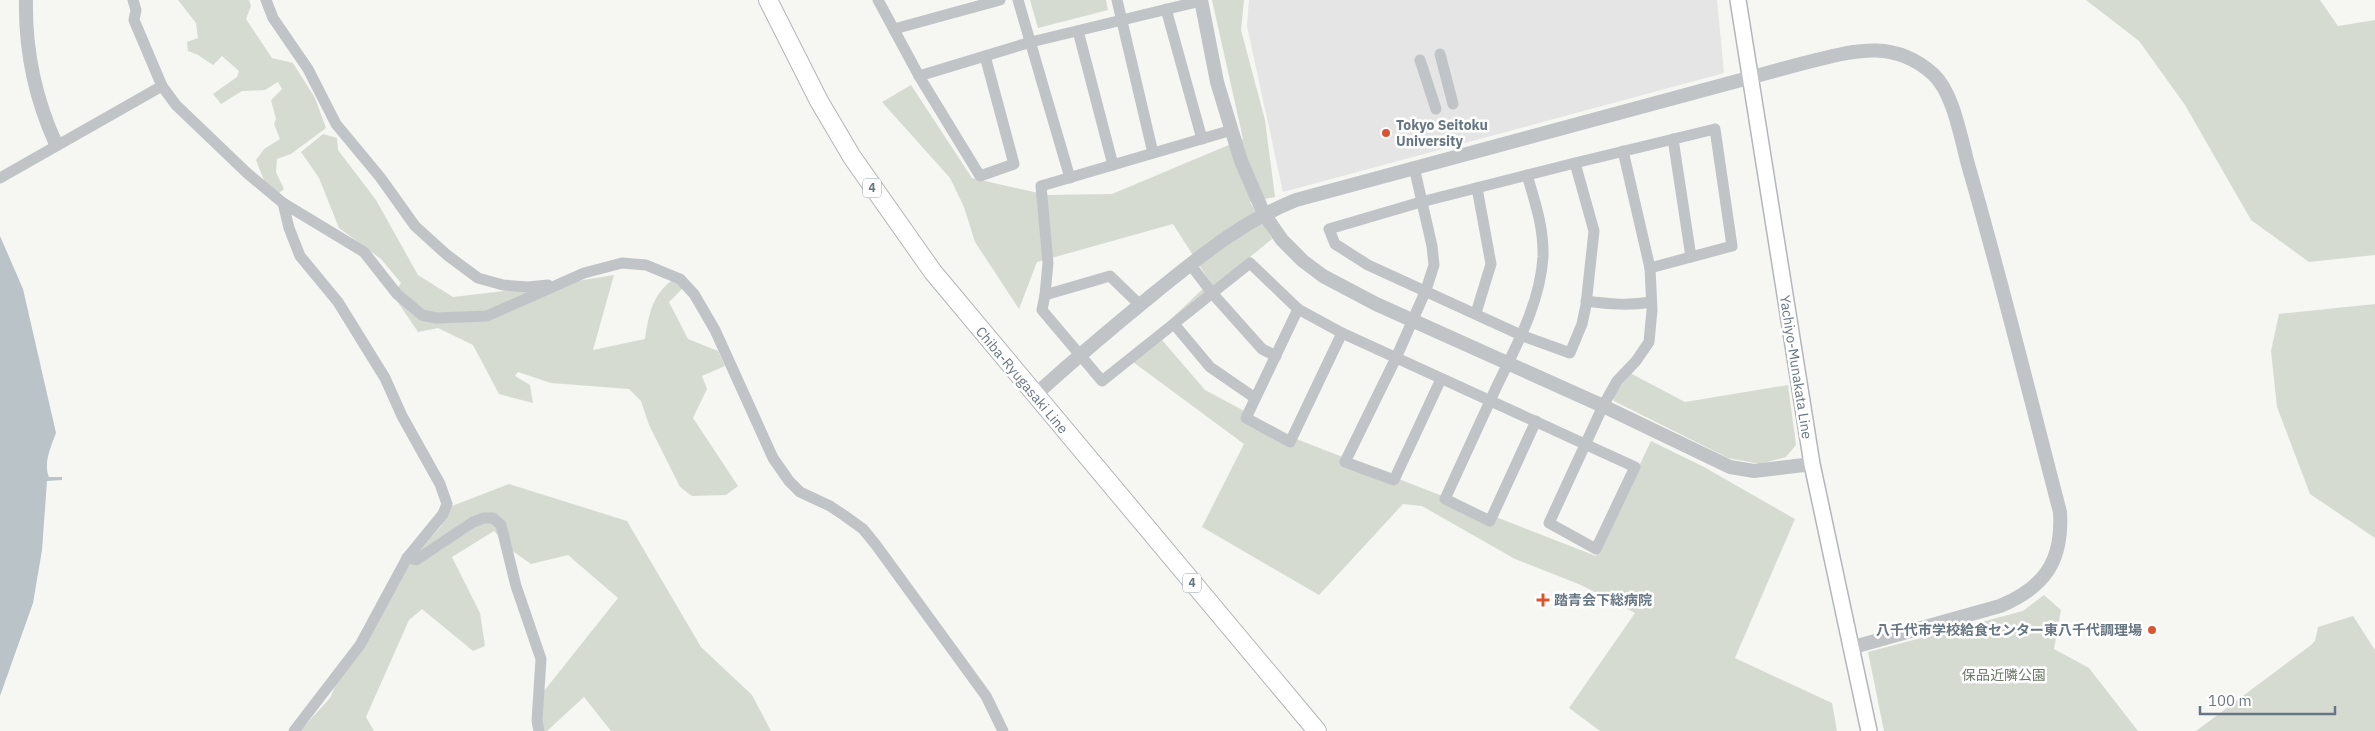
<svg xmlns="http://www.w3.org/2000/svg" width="2375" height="731" font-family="'IBM Plex Sans','Noto Sans JP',sans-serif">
<rect width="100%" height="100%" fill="#f6f6f3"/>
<path fill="#e4e5e4" d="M 1249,0 L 1717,0 L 1724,73 L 1283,192 L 1247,26 Z"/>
<g fill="#d6dbd2">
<path d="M 178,0 L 249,0 L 251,6 L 246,19 L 272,58 L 293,63 L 315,98 L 326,128 L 291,154 L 277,159 L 276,172 L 284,189 L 278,194 L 265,183 L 256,160 L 264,149 L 280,139 L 274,124 L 276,119 L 271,100 L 282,89 L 278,82 L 265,90 L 242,91 L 221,104 L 213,94 L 237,77 L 239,71 L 222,56 L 213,65 L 198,55 L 188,51 L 187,42 L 198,38 L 196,23 Z"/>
<path d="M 1030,0 L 1106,0 L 1108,10 L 1038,28 Z"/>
<path d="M 1212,0 L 1244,0 L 1241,30 L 1265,120 L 1275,197 L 1250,202 L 1272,239 L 1222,280 L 1162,340 L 1205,390 L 1299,440 L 1596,556 L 1651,441 L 1704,467 L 1795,519 L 1735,658 L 1832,703 L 1837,731 L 1600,731 L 1569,708 L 1635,613 L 1581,585 L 1515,559 L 1422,506 L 1403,504 L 1319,595 L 1202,527 L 1244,444 L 1129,359 L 1210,282 L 1173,224 L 1037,262 L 1019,309 L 975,242 L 964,207 L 950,178 L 882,102 L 911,85 L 972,178 L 1047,195 L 1112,194 L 1243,139 Z"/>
<path d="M 2086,0 L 2320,0 L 2338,26 L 2375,20 L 2375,255 L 2309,262 L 2251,220 L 2185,105 L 2139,41 Z"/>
<path d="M 323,134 L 337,138 L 338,150 L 376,200 L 418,275 L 453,297 L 546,286 L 614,275 L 593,350 L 645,339 C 649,314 652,294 674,279 L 684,287 L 669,302 L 688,339 L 718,351 L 725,366 L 702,376 L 707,389 L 693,418 L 738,486 L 726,495 L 692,496 L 680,487 L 649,425 L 641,401 L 629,389 L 551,383 L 518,372 L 515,376 L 530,385 L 533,403 L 499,394 L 473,345 L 438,328 L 418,332 L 393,295 L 401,283 L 381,259 L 339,228 L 319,178 L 301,152 Z"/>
<path d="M 2375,304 L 2375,538 L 2310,494 L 2277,407 L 2271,351 L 2279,314 Z"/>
<path d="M 1630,373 L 1685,402 L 1788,385 L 1796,445 L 1786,457 L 1760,464 L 1728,458 L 1614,401 L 1613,396 Z"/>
<path d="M 509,484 L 627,521 L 701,647 L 752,695 L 771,731 L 611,731 L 584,697 L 547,731 L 543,731 L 542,721 L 544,691 L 618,598 L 568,555 L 531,564 L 514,552 L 494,531 L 452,557 L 480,613 L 485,646 L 473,651 L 422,609 L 409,620 L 366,717 L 374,731 L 300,731 L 330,698 L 337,682 L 363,649 L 400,578 L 417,554 L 441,526 L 452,506 Z"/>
<path d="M 2044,595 L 2061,610 L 2054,649 L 2089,668 L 2138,731 L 1884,731 L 1868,652 L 2023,611 Z"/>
<path d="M 2353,616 L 2375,650 L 2375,731 L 2196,731 L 2311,645 L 2315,641 L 2318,627 Z"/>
</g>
<path fill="#b9c3c8" d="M 0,236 L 23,289 L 56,433 C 51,446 43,464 49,477 L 62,477 L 62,480 L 47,481 L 42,550 L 33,603 L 0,696 Z"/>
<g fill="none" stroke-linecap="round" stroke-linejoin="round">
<defs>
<path id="secondary" d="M 1738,0 L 1812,464 L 1869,731"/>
<path id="primary" d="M 768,0 L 819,101 L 852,157 L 933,272 L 1317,731"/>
</defs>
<use href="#secondary" stroke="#b2b7bc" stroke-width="18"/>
<use href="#primary" stroke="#b1b6ba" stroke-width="20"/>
<g stroke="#c0c4c7" stroke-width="11">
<path d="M 133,0 L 136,10 L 134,20 L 162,86"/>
<path d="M 266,0 L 273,18 L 308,69 L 336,124 L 380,177 L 415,226 L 447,255 L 478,278 L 503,285 L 528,287 L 548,285"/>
<path d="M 878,0 L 919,76 L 980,176 L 1014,164 L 985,56"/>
<path d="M 1018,0 L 1070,178"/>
<path d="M 1117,0 L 1153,153"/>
<path d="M 1166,9 L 1202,139"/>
<path d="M 894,29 L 1000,0"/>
<path d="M 1078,31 L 1113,165"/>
<path d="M 1440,54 L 1453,104"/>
<path d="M 1420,60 L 1436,109"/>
<path d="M 919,76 L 1031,42 L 1201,1"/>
<path d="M 1673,139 L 1691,257"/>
<path d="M 1623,151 L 1650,268"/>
<path d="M 1575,163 L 1594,231 L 1586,305 L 1582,324 L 1570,353 L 1523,336 L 1368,265 L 1335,244 L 1329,229 L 1421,202 Z"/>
<path d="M 1414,167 L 1432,246 L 1434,265 L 1426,290 L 1396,358 L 1345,462 L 1394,480 L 1441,379"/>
<path d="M 1527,175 C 1535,202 1544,228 1543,257 C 1540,304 1516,346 1496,388 C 1479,425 1462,462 1445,499 L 1490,521 L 1536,421"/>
<path d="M 0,178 L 162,86 L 176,105 L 247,173 L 283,203 L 364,252 L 397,294 L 422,315 L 436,318 L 487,316 L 584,273 L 622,263 L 646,265 L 680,279 L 694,294 L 715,330 L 773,458 L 789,481 L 800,492 L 830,506 L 845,516 L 863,529 L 876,545 L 986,696 L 1003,731"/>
<path d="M 283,203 L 289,228 L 300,256 L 338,302 L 385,378 L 402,416 L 440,484 L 447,504 L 443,514 L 407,558 L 360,645 L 294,731"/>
<path d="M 1190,264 L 1212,293 L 1262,349 L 1276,356"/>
<path d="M 1045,295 L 1048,263 L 1041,186 L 1232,130"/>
<path d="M 1586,301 C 1609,304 1629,306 1651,302"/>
<path d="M 1140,305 L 1110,276 L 1045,295 L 1042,310 L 1102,381 L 1250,263 L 1298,309 L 1342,333 L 1635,467 L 1596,549 L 1549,523 L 1603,406 L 1617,381 L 1636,361 L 1649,342 L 1652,310 L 1650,268 L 1732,246 L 1715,129 L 1575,163"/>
<path d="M 1298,309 L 1246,418 L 1290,442 L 1342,333"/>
<path d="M 1476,313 L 1491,264 L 1477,188"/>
<path d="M 1174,324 L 1210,367 L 1255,398"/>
<path d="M 407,558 L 416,560 L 473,522 L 484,518 L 493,518 L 501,525 L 516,586 L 541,659 L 537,721 L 539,731"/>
</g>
<g stroke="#c0c4c7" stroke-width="14">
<path d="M 26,0 C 25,51 35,98 56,144"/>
<path d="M 1201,0 L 1217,82 L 1241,161 L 1264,214 L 1282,240 L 1303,261 L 1323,276 L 1376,304 L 1603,406 L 1730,467 L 1754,471 L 1812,464"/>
<path d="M 1035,395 C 1075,359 1115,325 1157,291 C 1202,255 1241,222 1296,200 L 1804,63 C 1850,52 1892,37 1933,74 C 1954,93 1961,140 1969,168 C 2002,282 2030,397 2060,512 C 2063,561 2045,587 2000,606 L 1850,648"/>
</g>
<use href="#secondary" stroke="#fff" stroke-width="15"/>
<use href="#primary" stroke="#fff" stroke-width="18"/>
</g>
<g fill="#da552f" stroke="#fff" stroke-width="2">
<circle cx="1386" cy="133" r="5"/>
<path d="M1540.5 592.5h5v5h5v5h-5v5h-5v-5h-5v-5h5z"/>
<circle cx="2152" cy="630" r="5"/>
</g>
<g text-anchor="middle" stroke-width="5" stroke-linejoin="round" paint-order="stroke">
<g fill="#fff" stroke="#959fa8" stroke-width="1">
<rect x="863" y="178.5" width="18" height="19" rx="4"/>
<rect x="1183" y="573.5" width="18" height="19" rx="4"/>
</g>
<g font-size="12" font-weight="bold" fill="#677683">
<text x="872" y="192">4</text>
<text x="1192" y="587">4</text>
</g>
<g font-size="14" font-weight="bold" fill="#677683" stroke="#fff" text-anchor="start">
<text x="1396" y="130">Tokyo Seitoku<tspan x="1396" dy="16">University</tspan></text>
<text x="1554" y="605">踏青会下総病院</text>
<text x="2142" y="635" text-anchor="end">八千代市学校給食センター東八千代調理場</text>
</g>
<g font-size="14" fill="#677683" stroke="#fff">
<text transform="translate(1796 367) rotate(81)" y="5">Yachiyo-Munakata Line</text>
<text transform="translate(1022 380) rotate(50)" y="5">Chiba-Ryugasaki Line</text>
</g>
<g font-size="14" fill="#6a7a65" stroke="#fff">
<text x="2004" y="680">保品近隣公園</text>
</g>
</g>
<path d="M2200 706v8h135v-8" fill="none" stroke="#677683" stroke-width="2.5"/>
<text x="2208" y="706" font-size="15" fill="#677683" stroke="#ffffff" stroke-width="4" paint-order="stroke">100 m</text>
</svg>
